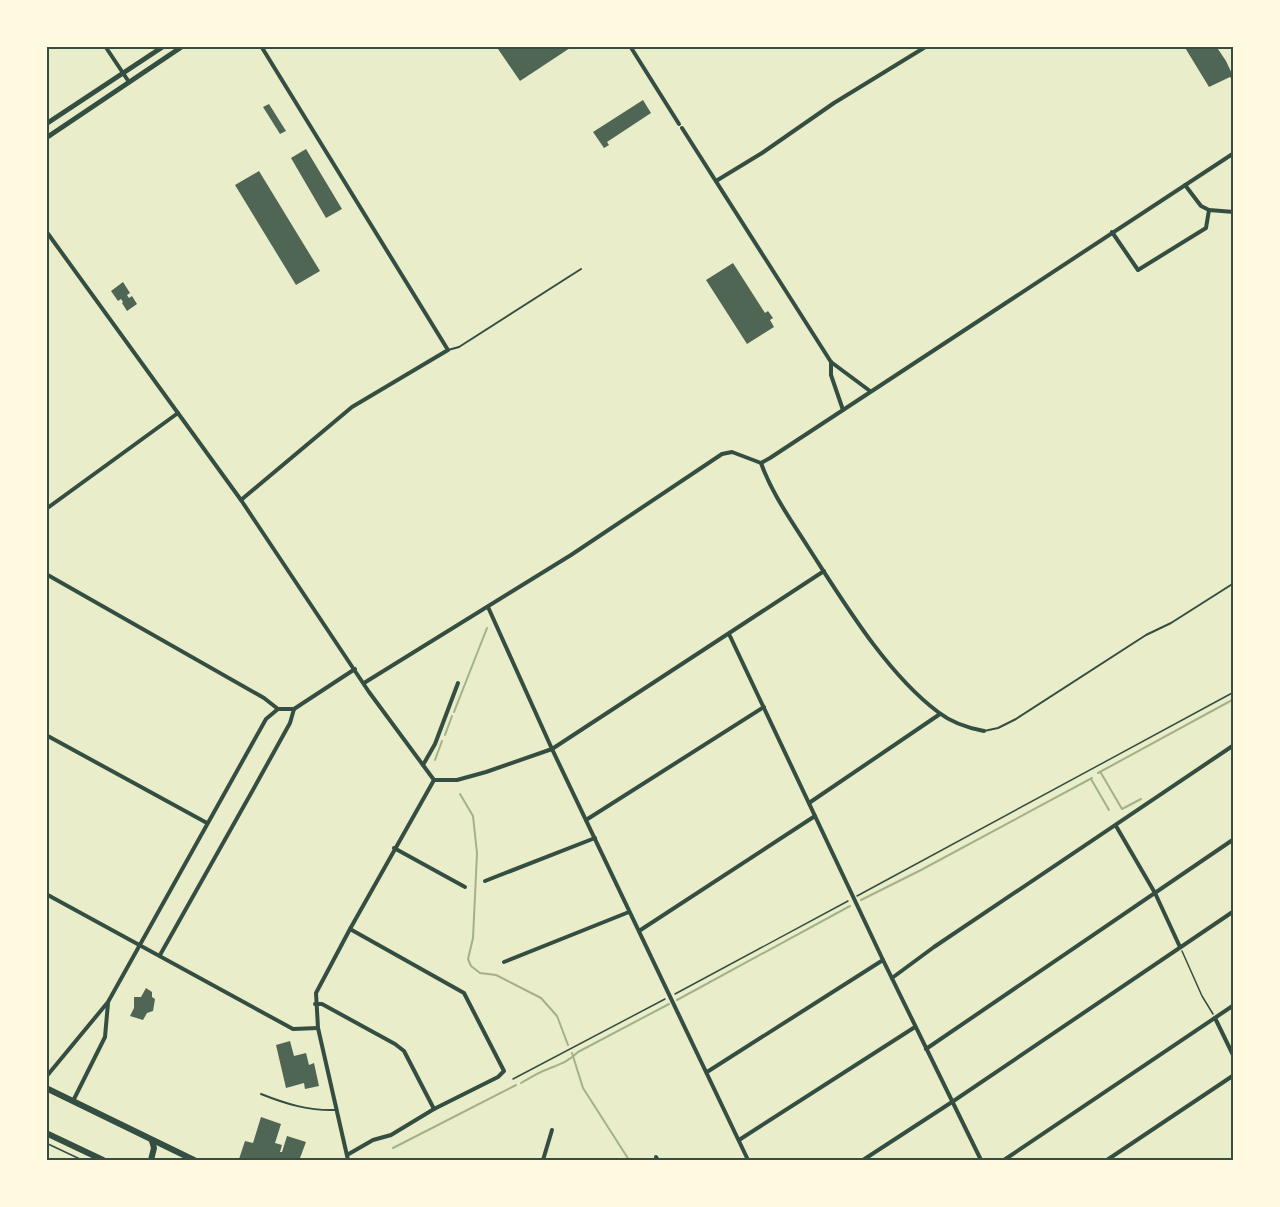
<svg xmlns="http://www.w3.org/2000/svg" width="1280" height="1207" font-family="'Roboto Serif',serif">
<rect width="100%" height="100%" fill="#e9edc9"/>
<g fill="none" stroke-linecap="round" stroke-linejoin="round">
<g stroke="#a3b18a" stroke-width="2">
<path d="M 454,712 L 487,628"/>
<path d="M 445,735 L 452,716"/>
<path d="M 435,760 L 442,741"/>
<path d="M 1098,773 L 1234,699"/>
<path d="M 1101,773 L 1122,809 L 1141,799"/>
<path d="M 1091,779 L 1109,810"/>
<path d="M 460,794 L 473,816 L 477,853 L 473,938 L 468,959 L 471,966 L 480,973 L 496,975 L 541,998 L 557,1016 L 568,1045"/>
<path d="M 861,900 L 921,870 L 1092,778"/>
<path d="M 677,1000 L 850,906"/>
<path d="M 572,1053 L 583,1088 L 629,1160"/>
<path d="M 521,1083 C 530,1078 539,1072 548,1069 C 560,1064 568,1062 578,1052 L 669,1004"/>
<path d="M 393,1148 L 516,1085"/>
</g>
</g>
<g fill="#4f6655">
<path d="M 496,46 L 573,46 L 520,81 Z"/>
<path d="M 1184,46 L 1216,46 L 1226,61 L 1234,78 L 1232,79 L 1230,77 L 1209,87 Z"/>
<path d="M 643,100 L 651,113 L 607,142 L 609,145 L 604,148 L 593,132 Z"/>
<path d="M 269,104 L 286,131 L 280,134 L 263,107 Z"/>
<path d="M 306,149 L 342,209 L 326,218 L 291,158 Z"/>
<path d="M 259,171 L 320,271 L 296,285 L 235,185 Z"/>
<path d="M 733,263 L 765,313 L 768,311 L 773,318 L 770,320 L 774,327 L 747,344 L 706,280 Z"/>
<path d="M 123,282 L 130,293 L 127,295 L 129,298 L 132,296 L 137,304 L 127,311 L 122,303 L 123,302 L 121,299 L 118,301 L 111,291 Z"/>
<path d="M 146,988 L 152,992 L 152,997 L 155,999 L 153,1011 L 147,1013 L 143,1020 L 130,1016 L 134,1008 L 134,997 L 141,997 Z"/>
<path d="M 290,1041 L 294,1056 L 306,1053 L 309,1065 L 314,1063 L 319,1086 L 305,1089 L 304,1083 L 286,1088 L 276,1045 Z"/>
<path d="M 261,1117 L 281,1124 L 275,1143 L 282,1145 L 280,1152 L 282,1152 L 287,1136 L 306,1142 L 300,1158 L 307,1160 L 239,1159 L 245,1141 L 253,1143 Z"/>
</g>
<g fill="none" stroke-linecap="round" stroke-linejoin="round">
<g stroke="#344e41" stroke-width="1.5">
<path d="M 857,896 L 1234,692"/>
<path d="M 1182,951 L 1202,996 L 1213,1014"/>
<path d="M 675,994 L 848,901"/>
<path d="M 513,1079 L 665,999"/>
<path d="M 46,1143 L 82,1160"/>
</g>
<g stroke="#344e41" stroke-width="2">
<path d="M 448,350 L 459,347 L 581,269"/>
<path d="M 984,731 L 998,728 L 1016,719 L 1146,635 L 1171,623 L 1234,583"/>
<path d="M 261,1094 C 286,1104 309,1111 336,1110"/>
</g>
<g stroke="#344e41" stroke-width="4">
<path d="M 105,46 L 129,82"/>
<path d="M 630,46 L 679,124"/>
<path d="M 682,128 L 831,362 L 870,391"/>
<path d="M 716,181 L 762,153 L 834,103 L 927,46"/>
<path d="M 1185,185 L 1201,206 L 1209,210 L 1234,212"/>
<path d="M 46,231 L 241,500 L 369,692 L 434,780"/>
<path d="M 1112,232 L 1138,270 L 1206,228 L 1209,210"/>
<path d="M 831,362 L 831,375 L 843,410"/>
<path d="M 761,463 C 772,494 791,520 808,547 C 843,601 886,673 938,712 C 952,723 968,728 984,731"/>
<path d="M 241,500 L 352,407 L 448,350 L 261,46"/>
<path d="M 46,509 L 178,413"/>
<path d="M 46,574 L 264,698 L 278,709"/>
<path d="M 488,607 L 552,749 L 748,1160"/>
<path d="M 729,634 L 883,960 L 981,1160"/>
<path d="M 364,683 L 571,555 L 722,454 L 732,452 L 761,463 L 770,458 L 1234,153"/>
<path d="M 46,735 L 207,823"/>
<path d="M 423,765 L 435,744 L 458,683"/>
<path d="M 434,780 L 457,780 L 486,772 L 552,749 L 824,571"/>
<path d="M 809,803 L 940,714"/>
<path d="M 586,820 L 764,707"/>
<path d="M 1116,826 L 1155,893 L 1180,947"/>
<path d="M 394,848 L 465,887"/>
<path d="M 485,881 L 595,838"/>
<path d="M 46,894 L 293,1029 L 318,1028"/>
<path d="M 639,931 L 815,816"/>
<path d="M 160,955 L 254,788 L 290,723 L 294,709"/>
<path d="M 504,962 L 629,912"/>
<path d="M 892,978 L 934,947 L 1234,745"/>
<path d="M 315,1004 L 322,1004 L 395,1044 L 404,1051 L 434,1109"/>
<path d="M 1215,1018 L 1234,1057"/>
<path d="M 926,1049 L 1234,839"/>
<path d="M 707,1072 L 883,960"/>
<path d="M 46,1077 L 108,1002 L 266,719 L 278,709 L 294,709 L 355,669"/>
<path d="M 73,1101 L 105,1037 L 108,1003"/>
<path d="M 739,1140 L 915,1027"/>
<path d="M 347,1155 L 373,1140 L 391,1135 L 434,1109 L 498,1077 L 504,1071 L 464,993 L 350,929"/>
<path d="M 656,1157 L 658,1160"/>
<path d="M 348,1160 L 318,1028 L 316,993 L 350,929 L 434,780"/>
<path d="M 543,1160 L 552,1130"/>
<path d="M 863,1160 L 952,1102 L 1234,911"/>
<path d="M 1004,1160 L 1234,1005"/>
<path d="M 1107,1160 L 1234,1075"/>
</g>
<g stroke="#344e41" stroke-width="5">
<path d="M 46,124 L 164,46"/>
<path d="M 46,138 L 183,46"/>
</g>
<g stroke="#344e41" stroke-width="6">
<path d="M 46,1088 L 194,1160"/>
<path d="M 46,1133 L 103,1160"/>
<path d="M 151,1160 L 154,1148 L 152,1141"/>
</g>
</g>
<rect width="1280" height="1207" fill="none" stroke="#fefae0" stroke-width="96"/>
<rect x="48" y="48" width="1184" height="1111" fill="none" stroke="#344e41" stroke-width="2"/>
</svg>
